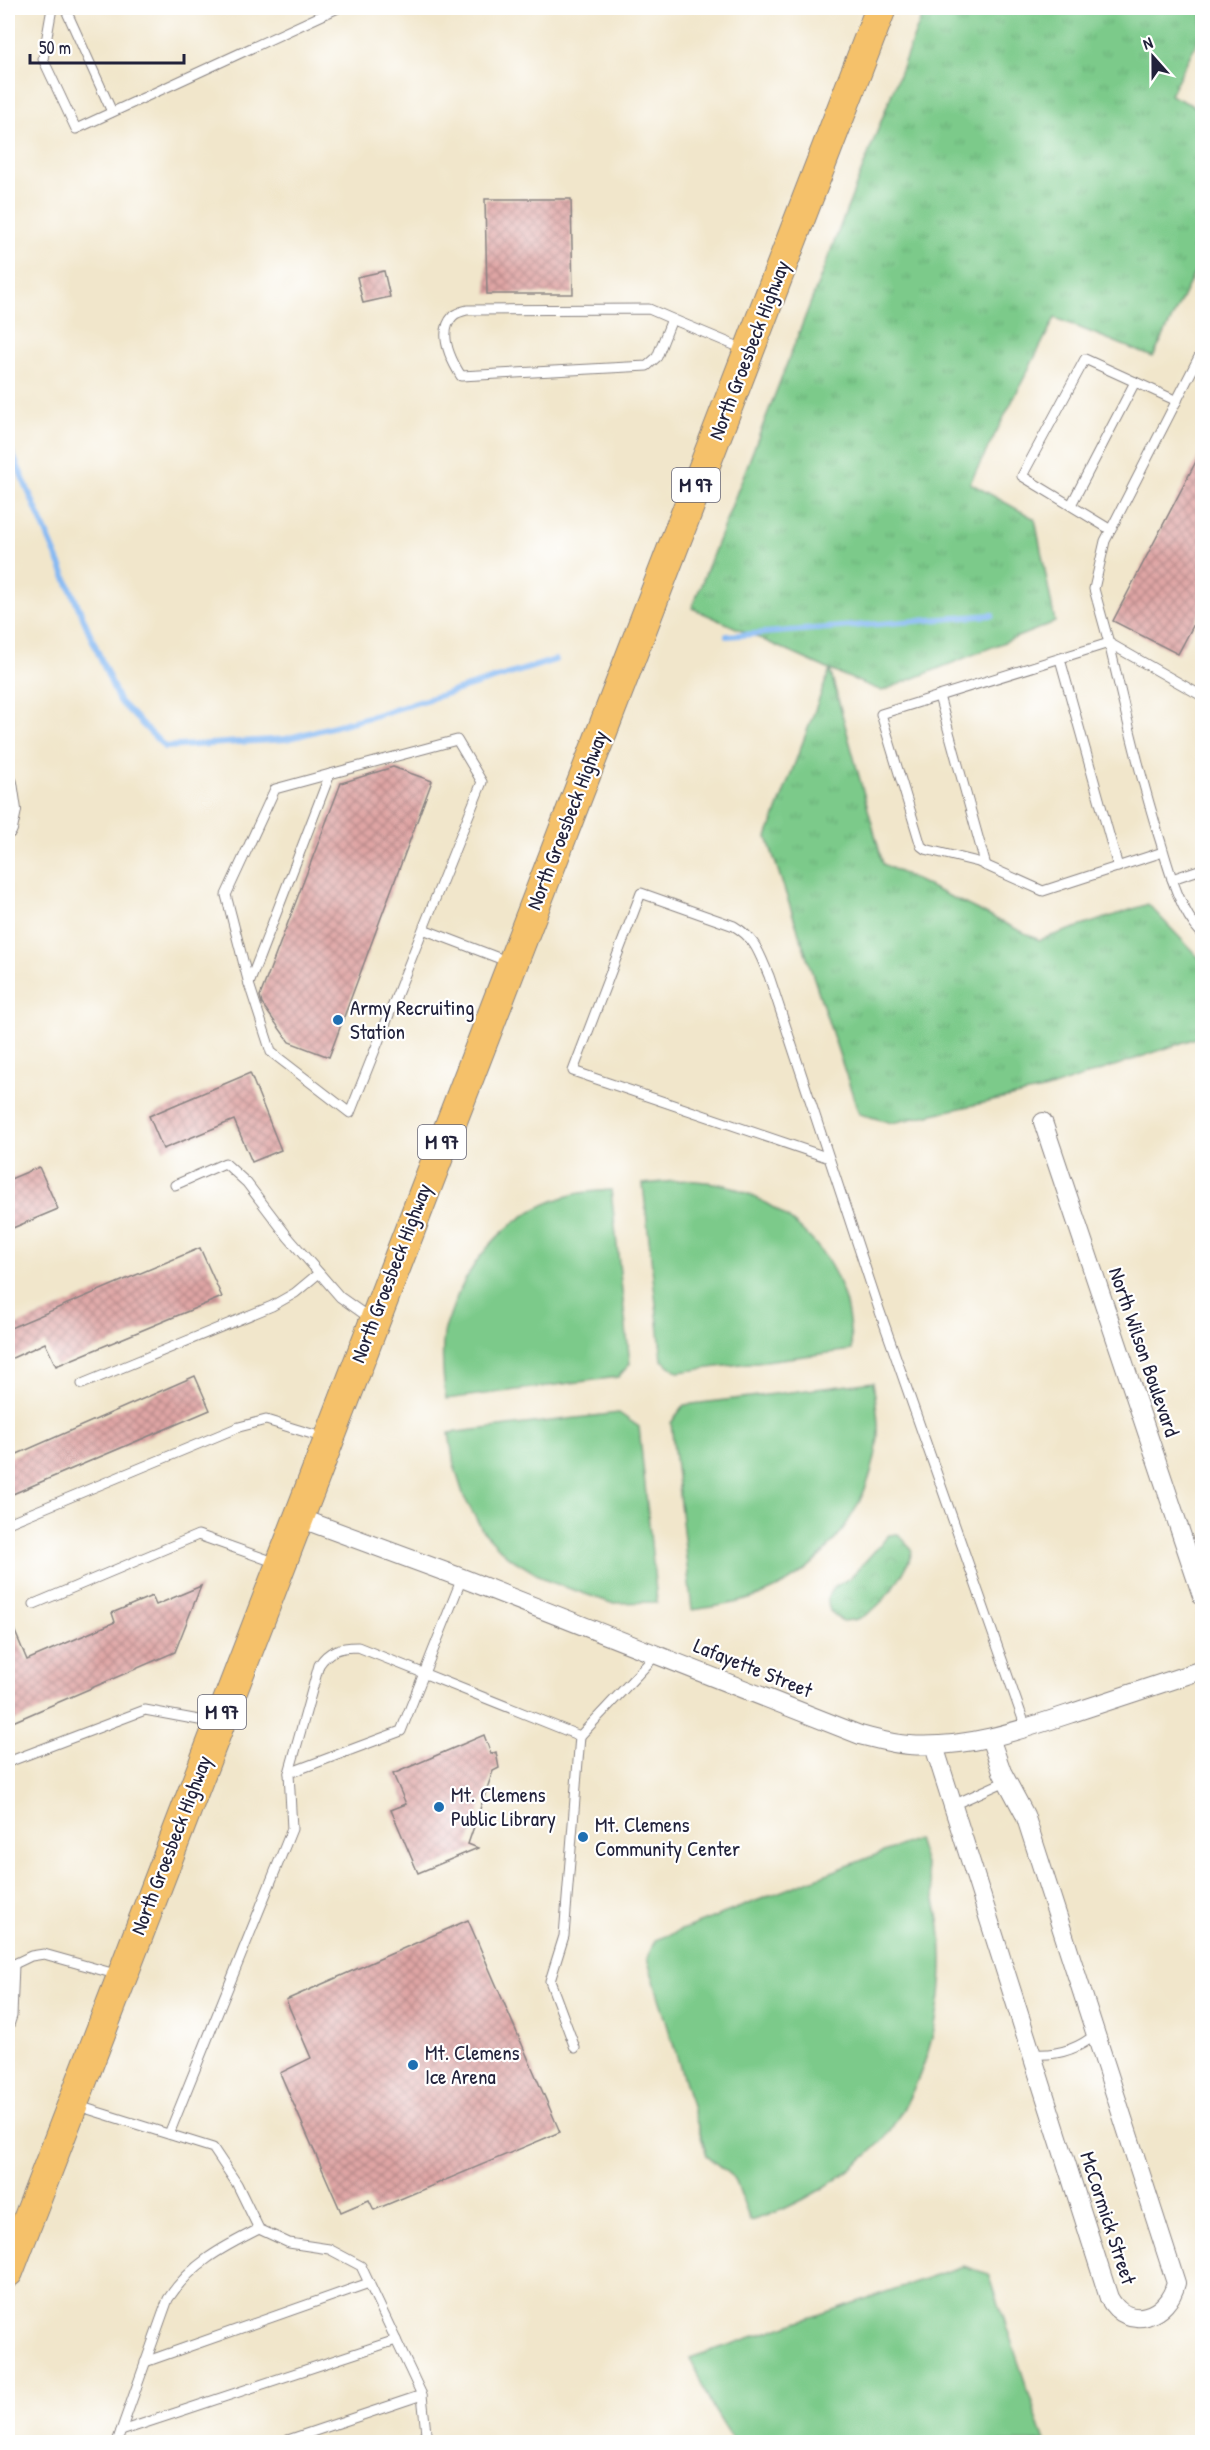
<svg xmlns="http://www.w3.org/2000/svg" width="1210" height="2450" font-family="'Patrick Hand',sans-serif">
<defs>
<pattern id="grass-tufts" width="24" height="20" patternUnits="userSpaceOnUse" patternTransform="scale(1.5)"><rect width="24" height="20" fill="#7bca8a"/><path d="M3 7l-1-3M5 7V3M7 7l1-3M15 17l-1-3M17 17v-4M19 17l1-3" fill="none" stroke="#6aad78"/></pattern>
<pattern id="park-crowns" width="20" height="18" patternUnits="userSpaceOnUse" patternTransform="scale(1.5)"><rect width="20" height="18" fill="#7bca8a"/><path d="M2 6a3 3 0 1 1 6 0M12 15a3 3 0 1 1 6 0" fill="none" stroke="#6aad78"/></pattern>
<pattern id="building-cross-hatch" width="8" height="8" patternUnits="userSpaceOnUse" patternTransform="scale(1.5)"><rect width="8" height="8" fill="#dfa5a4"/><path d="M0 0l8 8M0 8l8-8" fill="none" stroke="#b48687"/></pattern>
</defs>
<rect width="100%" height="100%" fill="#fff"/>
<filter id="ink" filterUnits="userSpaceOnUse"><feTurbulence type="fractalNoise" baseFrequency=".0167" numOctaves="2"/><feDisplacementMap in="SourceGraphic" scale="12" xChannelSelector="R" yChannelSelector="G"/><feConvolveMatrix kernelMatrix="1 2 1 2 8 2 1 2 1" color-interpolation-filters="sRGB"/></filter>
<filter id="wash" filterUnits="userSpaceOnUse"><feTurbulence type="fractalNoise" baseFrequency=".008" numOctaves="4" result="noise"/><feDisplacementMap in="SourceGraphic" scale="24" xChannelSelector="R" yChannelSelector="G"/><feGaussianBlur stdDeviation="1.35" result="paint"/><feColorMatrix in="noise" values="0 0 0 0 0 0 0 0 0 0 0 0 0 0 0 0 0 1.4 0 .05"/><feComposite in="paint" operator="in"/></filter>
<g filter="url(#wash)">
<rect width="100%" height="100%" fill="#f1e6cb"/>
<path fill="url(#grass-tufts)" stroke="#4e7662" stroke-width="1.5" d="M 925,8 L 1202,8 L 1202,32 L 1170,95 L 1202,110 L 1202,258 L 1153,357 L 1055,318 L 970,483 L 1035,519 L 1055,622 L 882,691 L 830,670 L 883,864 L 1039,940 L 1148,904 L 1202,961 L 1202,1036 L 1047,1089 L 892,1123 L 859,1114 L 767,837 L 830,670 L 692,608 Z"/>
<path fill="url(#park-crowns)" stroke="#4e7662" stroke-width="1.5" d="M 898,1534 L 912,1549 C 910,1570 878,1613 857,1619 C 852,1621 846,1620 842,1621 L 830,1611 L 827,1599 L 835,1586 L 850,1578 L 889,1535 Z"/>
<g fill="#7bca8a" stroke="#4e7662" stroke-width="1.5">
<path d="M 687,1180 C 701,1182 719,1182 732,1187 C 779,1205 826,1241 842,1291 C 849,1310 850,1330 852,1350 L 678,1372 L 662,1360 L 643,1184 Z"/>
<path d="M 611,1190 L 630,1364 L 618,1377 L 446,1399 C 443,1378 441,1355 444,1334 C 445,1327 449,1319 451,1312 C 471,1254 514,1209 575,1194 C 586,1191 599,1191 611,1190 Z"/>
<path d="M 873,1382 C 876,1403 880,1425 877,1446 C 868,1506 825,1568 768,1592 C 744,1603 718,1606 692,1610 L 671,1423 L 684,1405 Z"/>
<path d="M 619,1413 L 639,1427 L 657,1602 L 611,1603 L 548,1581 L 507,1556 L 483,1531 L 464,1497 L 454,1465 L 449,1433 Z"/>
<path d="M 917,1839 C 926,1868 936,1897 940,1927 C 948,1992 932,2064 897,2119 C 892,2126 888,2136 881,2142 C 845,2178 799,2207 750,2221 L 735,2179 L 707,2156 L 647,1958 L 655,1940 Z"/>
<path d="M 963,2266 L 989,2274 L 1045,2442 L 734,2442 L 711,2405 L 690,2358 Z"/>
</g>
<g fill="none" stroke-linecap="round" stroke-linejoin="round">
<g stroke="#85b9f3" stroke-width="6">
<path d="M 8,444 L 119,701 L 165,747 L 286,739 L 380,714 L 555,660"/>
<path d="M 727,636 L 992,615"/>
</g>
</g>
<g id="blocks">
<g fill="url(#building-cross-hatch)">
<path d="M 485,199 L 571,199 L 573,294 L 487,294 Z"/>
<path d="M 384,271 L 390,297 L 363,303 L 357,277 Z"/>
<path d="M 1203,448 L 1203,607 L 1178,654 L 1113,621 Z"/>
<path d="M 393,767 L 432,781 L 329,1057 L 289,1042 L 262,1004 L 260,996 L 341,783 Z"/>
<path d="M 250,1073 L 281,1150 L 252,1162 L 234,1120 L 163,1149 L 149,1116 Z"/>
<path d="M 39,1167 L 58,1209 L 8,1230 L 8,1180 Z"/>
<path d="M 200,1248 L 222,1297 L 56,1366 L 45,1343 L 8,1360 L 8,1329 Z"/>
<path d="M 195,1376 L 210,1410 L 8,1496 L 8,1458 Z"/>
<path d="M 201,1586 L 175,1652 L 8,1724 L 8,1615 L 27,1660 L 115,1622 L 112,1613 L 152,1596 L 156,1605 Z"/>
<path d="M 484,1735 L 491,1754 L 496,1752 L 499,1768 L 493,1771 L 468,1844 L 478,1848 L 418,1873 L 391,1810 L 406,1804 L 393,1774 Z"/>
<path d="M 468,1920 L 560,2132 L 374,2210 L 369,2200 L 341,2212 L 280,2073 L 311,2058 L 286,2000 Z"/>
</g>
</g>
</g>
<g filter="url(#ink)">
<use href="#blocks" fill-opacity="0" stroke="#8a8483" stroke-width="1.5"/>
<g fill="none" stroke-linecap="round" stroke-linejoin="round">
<defs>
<g id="service">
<path d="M 52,8 L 43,59 L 76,129 L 338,8"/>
<path d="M 65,8 L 112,112"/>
<path d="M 672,319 L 657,357 L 647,366 L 461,376 C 451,360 437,333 453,316 C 456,313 463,311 467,310 L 649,309 L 679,322 L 746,350"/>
<path d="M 1202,351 L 1105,541 L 1094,589 L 1109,643 L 1202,696"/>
<path d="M 1071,505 L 1135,382"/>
<path d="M 1111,530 L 1022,476 L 1085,359 L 1177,401"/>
<path d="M 1060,659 L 1118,867"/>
<path d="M 939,696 L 986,866"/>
<path d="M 1163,852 L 1043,891 L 978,862 L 925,849 L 921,846 L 881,714 L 1109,643 C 1125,710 1140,777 1161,843 C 1170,874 1180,911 1202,934"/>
<path d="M 1172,879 L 1202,869"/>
<path d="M 423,929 L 350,1113 L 271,1052 L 249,984 L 330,774 L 457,740 L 482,782 L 423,929 L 509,962"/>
<path d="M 249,984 L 226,895 L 275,789 L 330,774"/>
<path d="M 829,1158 L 573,1071 L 641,893 L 734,926 C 756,939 759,953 769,976 L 879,1309 L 1026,1728"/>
<path d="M 175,1185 L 225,1163 L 247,1183 L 288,1237 L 340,1297 L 371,1319"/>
<path d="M 82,1384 L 272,1306 L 295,1293 L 319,1273"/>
<path d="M 8,1523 L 239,1427 L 266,1420 L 325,1438"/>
<path d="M 34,1604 L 198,1535 L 277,1563"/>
<path d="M 8,1762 L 145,1710 L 215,1723"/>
<path d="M 289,1773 L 319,1665 C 329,1650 340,1647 358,1647 L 580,1736 L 657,1654"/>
<path d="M 953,1805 L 1006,1781"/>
<path d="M 8,1967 L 31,1956 L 44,1954 L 119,1975"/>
<path d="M 8,2028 L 12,2016 L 14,1964"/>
<path d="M 575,2048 L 550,1981 L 564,1936 L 580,1736"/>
<path d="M 1032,2054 C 1056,2056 1077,2050 1096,2034"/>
<path d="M 75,2105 L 213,2148 L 237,2184 L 259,2229 L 289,2243 L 329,2249 L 361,2266 L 422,2395 L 426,2433 L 418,2442"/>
<path d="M 169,2134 L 292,1829 L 289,1773 L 401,1731 L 462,1578"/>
<path d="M 145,2362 L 369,2283"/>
<path d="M 121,2431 L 396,2340"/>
<path d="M 117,2442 L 168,2299 C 191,2264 221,2248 259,2229"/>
<path d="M 282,2442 L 422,2395"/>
</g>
<g id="minor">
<path d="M 8,783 L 12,810 L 8,829"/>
<path d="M 1043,1122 L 1202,1596"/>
<path d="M 297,1517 L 462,1578 L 860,1735 C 876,1739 892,1744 909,1745 C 967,1749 1021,1730 1075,1712 C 1118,1698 1160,1684 1202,1670"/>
<path d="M 934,1746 L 1109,2298 C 1128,2332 1168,2317 1176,2283 L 1025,1815 L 1002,1772 L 990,1738"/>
</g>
<path id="primary" d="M 8,2272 L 881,8"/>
</defs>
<use href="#service" stroke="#8a8483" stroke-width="11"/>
<use href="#minor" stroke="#8a8483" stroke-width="20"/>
<use href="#primary" stroke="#8a8483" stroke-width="32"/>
<use href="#service" stroke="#fff" stroke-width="9"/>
<use href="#minor" stroke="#fff" stroke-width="18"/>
<use href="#primary" stroke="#f5c16b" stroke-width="30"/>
</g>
</g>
<g fill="#1f6fb2" stroke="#fff" stroke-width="2">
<circle cx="338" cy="1020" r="6"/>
<circle cx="439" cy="1807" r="6"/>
<circle cx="583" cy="1837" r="6"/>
<circle cx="413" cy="2065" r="6"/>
</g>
<g text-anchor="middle" stroke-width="4.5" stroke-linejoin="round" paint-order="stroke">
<g fill="#fff" stroke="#646476" stroke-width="1.5">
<rect x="672" y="468" width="48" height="34" rx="4.5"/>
<rect x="418" y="1125" width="48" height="34" rx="4.5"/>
<rect x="198" y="1695" width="48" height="34" rx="4.5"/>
</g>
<g font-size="20" font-weight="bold" fill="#22223b">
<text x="696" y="492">M 97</text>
<text x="442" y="1149">M 97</text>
<text x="222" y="1719">M 97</text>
</g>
<g font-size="21" fill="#22223b" stroke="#fff">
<text transform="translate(749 350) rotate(-69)" y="7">North Groesbeck Highway</text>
<text transform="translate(567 820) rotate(-69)" y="7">North Groesbeck Highway</text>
<text transform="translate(391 1273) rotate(-69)" y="7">North Groesbeck Highway</text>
<text transform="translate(1144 1352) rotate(71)" y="7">North Wilson Boulevard</text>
<text transform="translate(753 1668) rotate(22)" y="7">Lafayette Street</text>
<text transform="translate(171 1845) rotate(-69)" y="7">North Groesbeck Highway</text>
<text transform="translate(1108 2218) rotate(72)" y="7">McCormick Street</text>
</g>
<g font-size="21" fill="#22223b" stroke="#fff" text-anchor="start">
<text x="350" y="1015">Army Recruiting<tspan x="350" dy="24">Station</tspan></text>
<text x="451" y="1802">Mt. Clemens<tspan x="451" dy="24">Public Library</tspan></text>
<text x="595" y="1832">Mt. Clemens<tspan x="595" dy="24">Community Center</tspan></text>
<text x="425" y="2060">Mt. Clemens<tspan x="425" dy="24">Ice Arena</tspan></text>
</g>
</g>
<rect width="1210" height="2450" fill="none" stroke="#fff" stroke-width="30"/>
<g transform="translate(1153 57) rotate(339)" stroke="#ffffff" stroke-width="4.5" paint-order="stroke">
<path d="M0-4.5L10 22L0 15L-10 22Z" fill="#22223b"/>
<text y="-9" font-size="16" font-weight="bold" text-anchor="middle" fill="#22223b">N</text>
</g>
<path d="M30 54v9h154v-9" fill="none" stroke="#22223b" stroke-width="3"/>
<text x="39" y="54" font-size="18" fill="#22223b" stroke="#ffffff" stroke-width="4.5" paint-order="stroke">50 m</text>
</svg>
